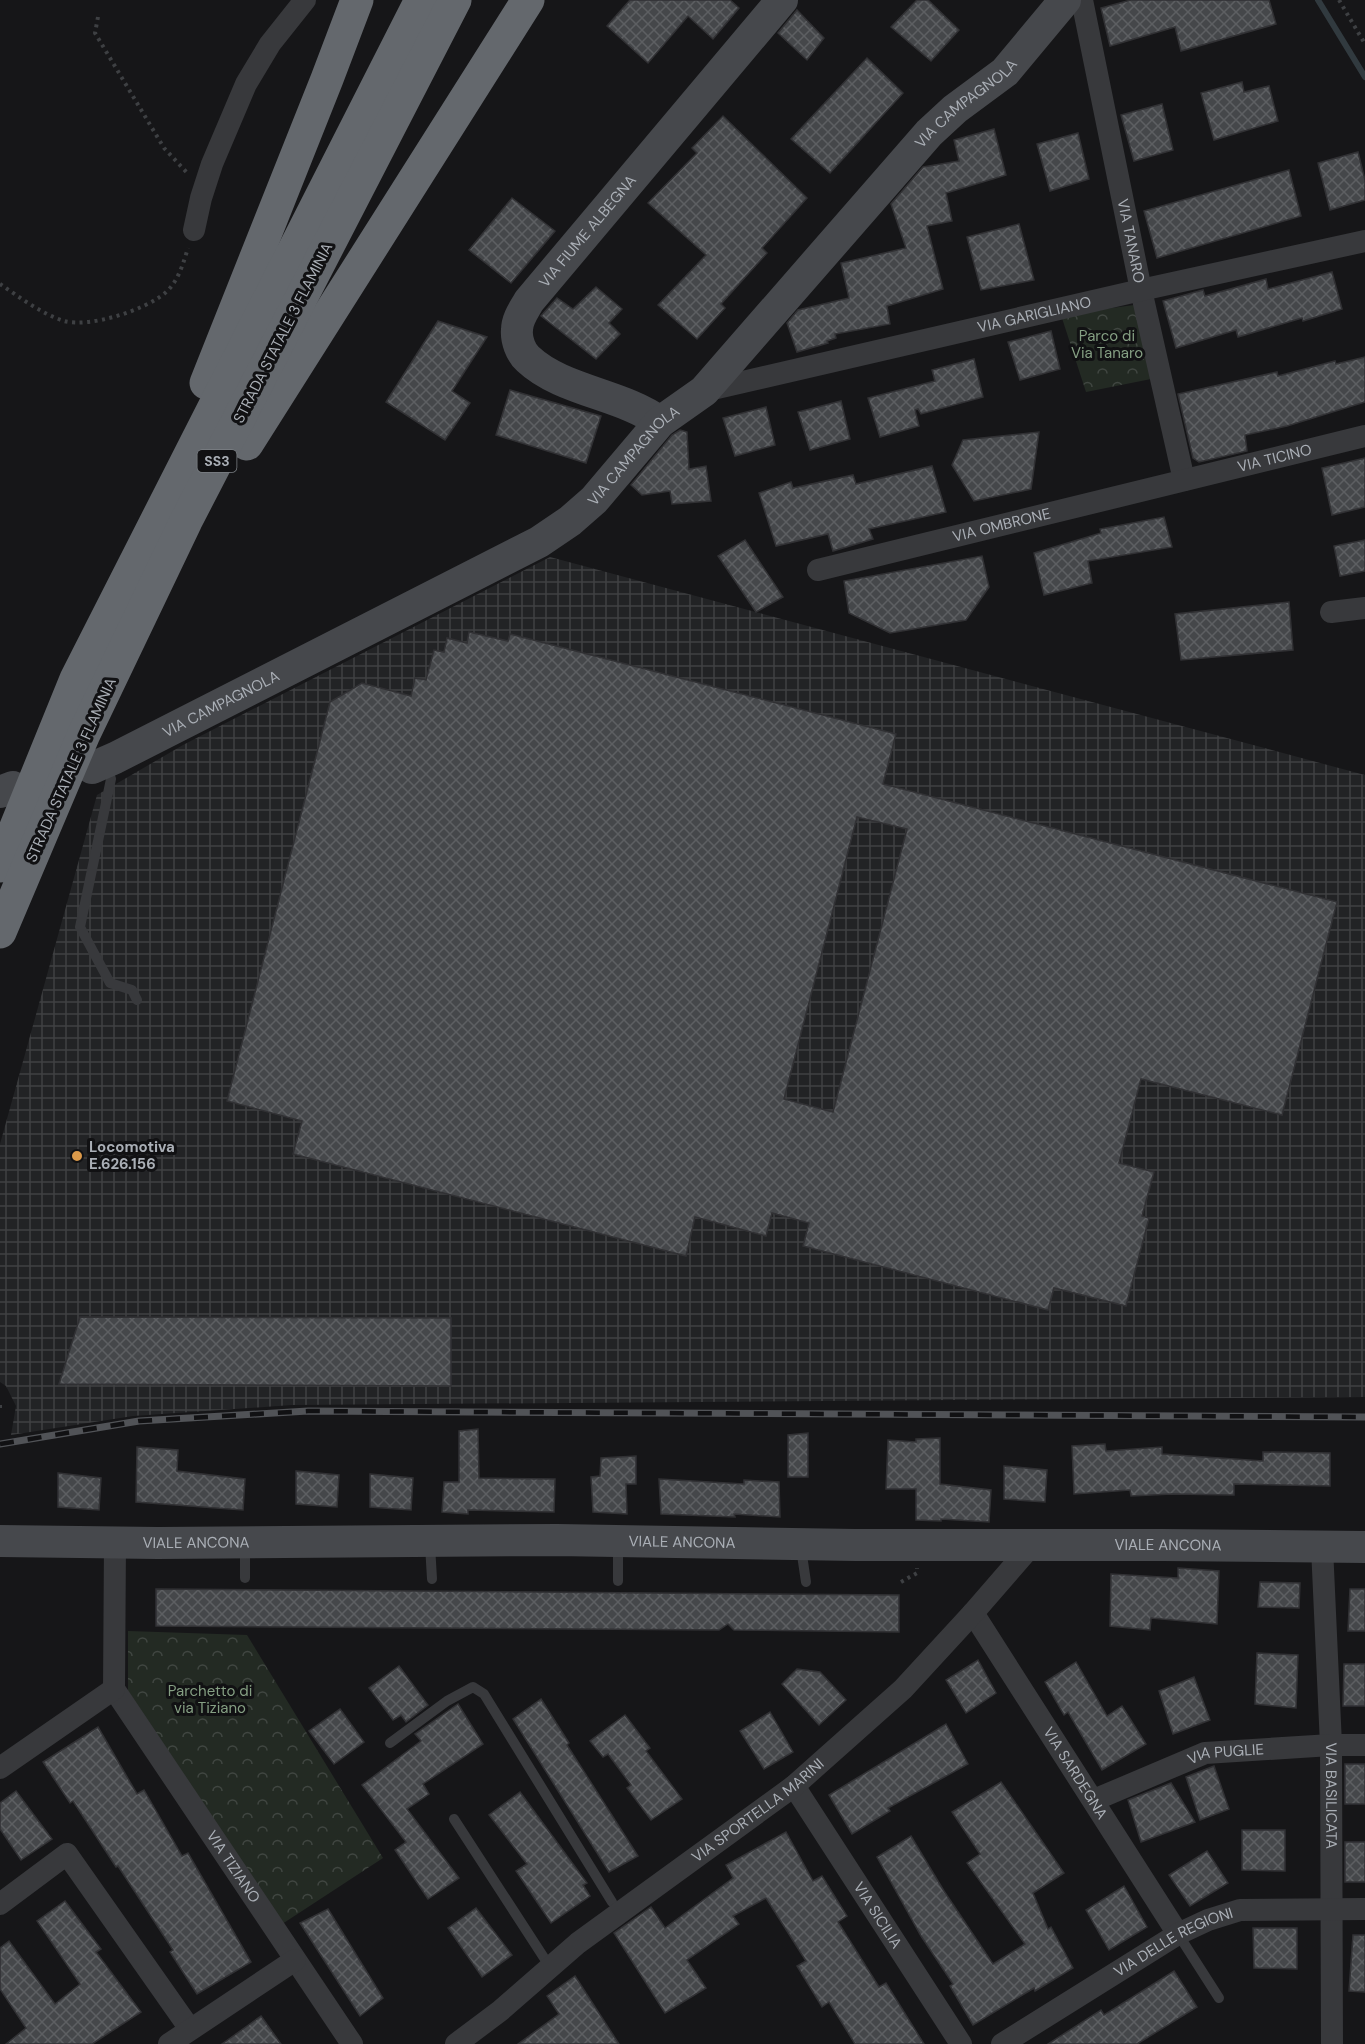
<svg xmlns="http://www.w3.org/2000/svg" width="1365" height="2044" font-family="'DM Sans',sans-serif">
<defs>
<pattern id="industrial-grid" width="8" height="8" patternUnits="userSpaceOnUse" patternTransform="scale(1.5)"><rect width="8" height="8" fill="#222325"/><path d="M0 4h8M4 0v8" fill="none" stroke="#3f4042"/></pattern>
<pattern id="park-crowns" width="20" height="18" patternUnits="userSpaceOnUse" patternTransform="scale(1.5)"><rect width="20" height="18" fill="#232a23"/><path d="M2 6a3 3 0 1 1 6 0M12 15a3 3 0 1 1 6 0" fill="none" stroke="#404641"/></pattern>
<pattern id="building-cross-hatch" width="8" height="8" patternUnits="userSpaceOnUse" patternTransform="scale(1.5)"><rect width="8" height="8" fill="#45474a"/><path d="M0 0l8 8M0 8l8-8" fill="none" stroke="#5d5f62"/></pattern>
</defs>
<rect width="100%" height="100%" fill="#161618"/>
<path fill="url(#industrial-grid)" d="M 550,557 L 1365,775 L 1365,1397 L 292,1405 L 133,1416 L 11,1435 L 16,1406 L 6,1386 L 0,1382 L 0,1144 L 97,795 L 183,745 Z"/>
<g fill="url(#park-crowns)">
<path d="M 1134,305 L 1151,379 L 1086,392 L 1061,315 Z"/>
<path d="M 128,1631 L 247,1635 L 383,1858 L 276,1928 L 128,1691 Z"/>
</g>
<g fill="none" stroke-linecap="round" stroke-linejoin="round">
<path stroke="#313a3f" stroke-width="6" d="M 1318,0 L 1365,77"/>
</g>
<g fill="url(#building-cross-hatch)" stroke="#313134" stroke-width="1.5" fill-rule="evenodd">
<path d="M 630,0 L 730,0 L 739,8 L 713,39 L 688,16 L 648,63 L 607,26 Z"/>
<path d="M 917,0 L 928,0 L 959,30 L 931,61 L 891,27 Z"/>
<path d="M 1131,0 L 1269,0 L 1276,24 L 1181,51 L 1175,27 L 1110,46 L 1101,8 Z"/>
<path d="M 797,10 L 824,38 L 807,60 L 778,33 Z"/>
<path d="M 867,58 L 903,93 L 830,173 L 791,139 Z"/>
<path d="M 1242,82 L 1244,92 L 1269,86 L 1278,121 L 1214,140 L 1201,93 Z"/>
<path d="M 1162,104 L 1173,150 L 1134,161 L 1121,115 Z"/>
<path d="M 723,116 L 807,198 L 762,248 L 767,253 L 721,304 L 725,308 L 697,339 L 658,305 L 706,255 L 648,203 L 697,153 L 692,148 Z"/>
<path d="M 994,129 L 1006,175 L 946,193 L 952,221 L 927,226 L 943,289 L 887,306 L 890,324 L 835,334 L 836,338 L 827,341 L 828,343 L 797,352 L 787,323 L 798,310 L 849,298 L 841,263 L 906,248 L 891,204 L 923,167 L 959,161 L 954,140 Z"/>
<path d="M 1078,133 L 1089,179 L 1050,191 L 1037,144 Z"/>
<path d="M 1358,152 L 1365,180 L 1365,200 L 1330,210 L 1318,163 Z"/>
<path d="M 1289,170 L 1301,216 L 1157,258 L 1144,211 Z"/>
<path d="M 512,198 L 555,231 L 511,283 L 469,250 Z"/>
<path d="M 1019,224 L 1034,280 L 981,290 L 967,237 Z"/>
<path d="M 1332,272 L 1342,309 L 1303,321 L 1302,318 L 1238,337 L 1236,330 L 1176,348 L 1163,301 L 1203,290 L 1205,296 L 1266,279 L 1268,289 Z"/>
<path d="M 596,287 L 622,309 L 609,323 L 620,334 L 596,359 L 541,316 L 557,298 L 573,309 Z"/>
<path d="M 438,321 L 487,337 L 452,391 L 470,403 L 445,440 L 386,402 Z"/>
<path d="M 1051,331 L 1060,369 L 1020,380 L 1008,342 Z"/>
<path d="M 1365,357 L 1365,402 L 1287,426 L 1245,435 L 1247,451 L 1199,462 L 1193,458 L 1178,394 L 1277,372 L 1278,376 L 1335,361 L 1336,364 Z"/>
<path d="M 974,359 L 983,397 L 921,414 L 918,409 L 915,410 L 919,426 L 880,437 L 868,398 L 935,381 L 932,370 Z"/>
<path d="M 510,390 L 601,416 L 586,463 L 496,435 Z"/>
<path d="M 841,401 L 850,439 L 810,450 L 798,412 Z"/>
<path d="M 766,407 L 775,445 L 735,456 L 723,418 Z"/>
<path d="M 680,430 L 687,432 L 689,469 L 706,466 L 711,501 L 672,504 L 670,491 L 642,495 L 631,485 L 672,435 Z"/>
<path d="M 1039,432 L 1031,489 L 974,501 L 952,465 L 963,440 Z"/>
<path d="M 1365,458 L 1365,507 L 1332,515 L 1322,468 Z"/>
<path d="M 932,466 L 946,512 L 869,529 L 873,539 L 833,551 L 828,534 L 776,546 L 759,493 L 791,482 L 793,488 L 853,475 L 856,484 Z"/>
<path d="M 1164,517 L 1172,547 L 1088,561 L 1092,583 L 1044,595 L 1034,553 L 1101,533 L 1100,529 Z"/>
<path d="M 745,540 L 783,597 L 756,612 L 718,556 Z"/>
<path d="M 1365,540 L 1365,571 L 1340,576 L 1334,546 Z"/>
<path d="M 982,556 L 989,587 L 966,620 L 890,633 L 849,613 L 844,581 Z"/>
<path d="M 1289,602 L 1293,650 L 1181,660 L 1175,614 Z"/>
<path d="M 469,632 L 508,641 L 510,634 L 896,734 L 883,784 L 1337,902 L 1282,1115 L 1141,1079 L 1119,1163 L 1154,1172 L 1142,1216 L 1149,1218 L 1126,1306 L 1054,1288 L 1048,1310 L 803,1246 L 809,1223 L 772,1213 L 766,1236 L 695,1217 L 686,1256 L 293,1154 L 302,1121 L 227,1101 L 330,702 L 362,683 L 411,696 L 415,678 L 426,680 L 434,650 L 444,652 L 447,638 L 467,643 ZM 857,817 L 907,829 L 833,1112 L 784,1099 Z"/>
<path d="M 80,1317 L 451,1318 L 451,1386 L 59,1384 Z"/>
<path d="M 478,1429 L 479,1478 L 555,1479 L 554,1512 L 468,1510 L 468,1514 L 442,1512 L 444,1482 L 459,1482 L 459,1431 Z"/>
<path d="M 808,1433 L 808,1477 L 788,1477 L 788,1435 Z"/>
<path d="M 940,1438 L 940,1484 L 991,1490 L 989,1522 L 941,1519 L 941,1521 L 916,1520 L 916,1489 L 886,1489 L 888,1440 L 916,1442 L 916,1439 Z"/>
<path d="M 1105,1444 L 1106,1451 L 1162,1447 L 1162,1454 L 1263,1461 L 1263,1452 L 1330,1453 L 1330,1486 L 1234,1484 L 1234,1495 L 1172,1494 L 1131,1496 L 1130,1490 L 1074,1494 L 1072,1446 Z"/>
<path d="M 137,1447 L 178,1450 L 177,1471 L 245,1479 L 243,1510 L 136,1502 Z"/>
<path d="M 636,1456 L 636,1484 L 626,1484 L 627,1514 L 593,1512 L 591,1477 L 600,1476 L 601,1458 Z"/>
<path d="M 1004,1466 L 1047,1470 L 1045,1502 L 1004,1499 Z"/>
<path d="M 296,1471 L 339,1475 L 337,1507 L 296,1504 Z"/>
<path d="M 58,1473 L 101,1478 L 99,1510 L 58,1507 Z"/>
<path d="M 370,1474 L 413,1478 L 411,1510 L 370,1507 Z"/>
<path d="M 659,1479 L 744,1484 L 744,1480 L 779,1482 L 780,1517 L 734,1514 L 735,1517 L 661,1514 Z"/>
<path d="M 1178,1568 L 1219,1571 L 1217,1624 L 1151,1618 L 1150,1630 L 1110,1626 L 1111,1574 L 1178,1578 Z"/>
<path d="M 1260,1582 L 1300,1583 L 1299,1608 L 1258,1607 Z"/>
<path d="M 156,1589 L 899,1595 L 899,1632 L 734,1630 L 728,1624 L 719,1630 L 156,1626 Z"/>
<path d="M 1350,1589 L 1365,1589 L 1365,1631 L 1348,1631 Z"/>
<path d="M 1257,1653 L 1298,1655 L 1296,1708 L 1255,1704 Z"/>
<path d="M 978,1660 L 996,1693 L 966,1713 L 946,1680 Z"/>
<path d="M 1076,1662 L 1107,1716 L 1122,1706 L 1146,1744 L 1102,1770 L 1068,1712 L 1064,1715 L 1045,1682 Z"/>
<path d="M 1344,1664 L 1365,1664 L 1365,1706 L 1343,1706 Z"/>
<path d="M 399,1666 L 428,1705 L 406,1722 L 401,1715 L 393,1720 L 369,1688 Z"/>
<path d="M 797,1669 L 820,1672 L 846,1700 L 819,1725 L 782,1684 Z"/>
<path d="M 1194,1677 L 1210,1720 L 1173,1734 L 1159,1691 Z"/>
<path d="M 541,1699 L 569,1743 L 567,1745 L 638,1856 L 609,1872 L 513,1719 Z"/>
<path d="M 458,1704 L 483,1744 L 423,1784 L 429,1794 L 407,1809 L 459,1878 L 428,1899 L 395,1850 L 406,1842 L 362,1785 L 421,1741 L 415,1734 Z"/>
<path d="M 340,1709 L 364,1742 L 334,1764 L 309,1731 Z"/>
<path d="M 770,1712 L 793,1752 L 764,1769 L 740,1731 Z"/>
<path d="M 625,1715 L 650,1748 L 646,1751 L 682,1799 L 651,1820 L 627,1788 L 631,1785 L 608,1754 L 603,1757 L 590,1741 Z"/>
<path d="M 946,1724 L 968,1764 L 888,1808 L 890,1811 L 852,1834 L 829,1795 Z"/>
<path d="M 98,1727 L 137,1794 L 144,1790 L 182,1856 L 188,1853 L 251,1962 L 197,1994 L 170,1952 L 173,1950 L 118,1866 L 116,1867 L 73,1801 L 70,1803 L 43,1762 Z"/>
<rect x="1345" y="1764" width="20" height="40"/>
<path d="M 1214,1766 L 1229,1809 L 1200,1820 L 1186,1777 Z"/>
<path d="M 1001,1782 L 1064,1873 L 1033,1893 L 1048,1929 L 1051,1927 L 1073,1968 L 1035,1991 L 1034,1988 L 973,2025 L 950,1986 L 953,1984 L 921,1936 L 877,1857 L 911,1836 L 944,1891 L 993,1964 L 1025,1944 L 967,1863 L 980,1854 L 952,1812 Z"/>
<path d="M 1171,1783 L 1195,1822 L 1141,1842 L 1128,1800 Z"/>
<path d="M 16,1791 L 52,1839 L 21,1860 L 0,1829 L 0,1803 Z"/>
<path d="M 520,1792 L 587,1883 L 583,1885 L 590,1896 L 551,1923 L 516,1871 L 527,1864 L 489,1815 Z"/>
<path d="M 1242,1830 L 1285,1830 L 1285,1871 L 1242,1870 Z"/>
<path d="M 786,1832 L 813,1881 L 822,1876 L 847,1916 L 838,1922 L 879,1987 L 886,1983 L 924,2044 L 855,2044 L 829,2002 L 822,2007 L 797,1966 L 806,1961 L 766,1898 L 733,1916 L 739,1924 L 687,1960 L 706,1988 L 665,2013 L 614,1933 L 651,1907 L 665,1928 L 733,1878 L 726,1865 Z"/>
<rect x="1345" y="1842" width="20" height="40"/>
<path d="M 1207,1851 L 1228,1883 L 1190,1906 L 1169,1875 Z"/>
<path d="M 1124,1886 L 1147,1927 L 1109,1950 L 1086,1910 Z"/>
<path d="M 65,1901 L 101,1949 L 96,1952 L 141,2012 L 92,2044 L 6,2044 L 26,2028 L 0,1989 L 0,1948 L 9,1941 L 55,2004 L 80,1984 L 37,1921 Z"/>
<path d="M 476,1908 L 512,1955 L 482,1977 L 448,1928 Z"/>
<path d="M 328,1909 L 383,1998 L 360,2016 L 300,1923 Z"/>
<path d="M 1253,1928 L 1297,1928 L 1297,1969 L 1254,1968 Z"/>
<path d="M 1353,1935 L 1365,1935 L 1365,1992 L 1349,1991 Z"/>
<path d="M 1174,1971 L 1197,2007 L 1137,2044 L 1048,2044 L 1101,2010 L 1104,2015 Z"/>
<path d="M 575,1976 L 619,2044 L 518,2044 L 559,2014 L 547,1996 Z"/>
<path d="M 261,2016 L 281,2044 L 222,2044 Z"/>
</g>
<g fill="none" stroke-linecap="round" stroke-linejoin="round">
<g stroke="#3e4043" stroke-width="4" stroke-dasharray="3 4.5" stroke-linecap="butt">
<path d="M 1339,0 L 1365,44"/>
<path d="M 98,17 L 95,33 L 164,148 L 189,175"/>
<path d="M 0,284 C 19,297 42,314 64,321 C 90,328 145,310 165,293 C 178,282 183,264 188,248"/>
<path d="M 0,1405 L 0,1410"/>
<path d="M 901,1582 L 917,1573 L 917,1568"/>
</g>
<g stroke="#38393c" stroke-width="10">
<path d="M 106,765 L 111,779 L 80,927 L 110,983 L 132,990 L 137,1000"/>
<path d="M 430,1545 L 432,1579"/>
<path d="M 618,1545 L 618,1581"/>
<path d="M 245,1546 L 245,1578"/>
<path d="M 801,1548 L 806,1582"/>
<path d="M 390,1743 L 447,1701 L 473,1687 L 484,1694 L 612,1902"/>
<path d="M 454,1819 L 550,1967"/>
<path d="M 1178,1934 L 1219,1998"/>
</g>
<g stroke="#38393c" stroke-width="22">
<path id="s1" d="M 1082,0 L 1141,290 L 1184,480"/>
<path d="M 194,230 L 201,198 L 212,164 L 246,84 L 270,44 L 305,0"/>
<path id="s2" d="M 704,391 L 1141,290 L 1365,241"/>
<path id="s3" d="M 818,570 L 1365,436"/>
<path d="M 1331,612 L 1365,608"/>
<path id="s4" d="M 1322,1547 L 1331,1745 L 1332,2044"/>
<path id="s5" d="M 973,1613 L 1178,1934"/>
<path id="s6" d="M 114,1689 L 352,2044"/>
<path d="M 0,1768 L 114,1689 L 115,1542"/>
<path id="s7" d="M 794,1786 L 961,2044"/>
<path id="s8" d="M 1094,1800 L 1205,1753 L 1331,1745 L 1365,1745"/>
<path d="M 0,1904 L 67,1854 L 190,2029"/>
<path d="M 169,2044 L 295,1960"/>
<path id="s9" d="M 456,2044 L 500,2011 L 578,1943 L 794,1786 L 903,1689 L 973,1613 L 1032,1545"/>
<path id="s10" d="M 1002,2044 L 1178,1934 L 1208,1920 L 1240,1910 L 1365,1909"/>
</g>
<g stroke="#46484c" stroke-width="32">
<path id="s11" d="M 660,422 C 622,394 562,391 528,359 C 521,353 516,340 517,330 C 517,319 524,310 529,301 L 782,0"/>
<path id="s12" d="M 92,768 L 115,758 L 539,542 L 570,521 L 594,500 L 660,422 L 704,391 L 929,133 L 955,109 L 1005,72 L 1065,0"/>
<path d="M 0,792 L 13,787"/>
<path id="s13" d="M 0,1541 L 158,1543 L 557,1540 L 855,1545 L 1163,1545 L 1365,1547"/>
</g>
<g stroke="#64686d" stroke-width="33">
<path d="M 206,383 L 327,79 L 357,0"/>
<path d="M 247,444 L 528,0"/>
<path d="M 0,866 L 76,679 L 421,0"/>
<path d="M 0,932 L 84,734 L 186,521 L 455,0"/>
</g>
<defs>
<path id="rail" d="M 0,1444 L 139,1421 L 308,1411 L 1365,1417"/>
</defs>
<use href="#rail" stroke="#515357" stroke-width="7"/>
<use href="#rail" stroke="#111113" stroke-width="4.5" stroke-dasharray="14" stroke-linecap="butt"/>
</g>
<circle fill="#dc9a4a" stroke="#111113" stroke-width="2" cx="77" cy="1156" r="6"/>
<g text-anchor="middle" stroke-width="6" stroke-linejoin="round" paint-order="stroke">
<rect fill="#111113" stroke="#7c8085" stroke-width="1.5" x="197.5" y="450" width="39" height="22" rx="4.5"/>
<g font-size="14" font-weight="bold" fill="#aaafb6">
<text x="217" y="466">SS3</text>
</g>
<g font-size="15" fill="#aaafb6" stroke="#111113">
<text dy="5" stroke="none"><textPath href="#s12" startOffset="1116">VIA CAMPAGNOLA</textPath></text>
<text dy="5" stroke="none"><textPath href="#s11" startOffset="302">VIA FIUME ALBEGNA</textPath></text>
<text dy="5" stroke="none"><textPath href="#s1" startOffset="246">VIA TANARO</textPath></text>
<text dy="5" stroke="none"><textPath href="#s2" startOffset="339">VIA GARIGLIANO</textPath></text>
<text transform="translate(283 333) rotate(-63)" y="5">STRADA STATALE 3 FLAMINIA</text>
<text dy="5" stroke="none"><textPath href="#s12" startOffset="630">VIA CAMPAGNOLA</textPath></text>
<text dy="5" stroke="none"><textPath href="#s3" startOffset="470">VIA TICINO</textPath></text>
<text dy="5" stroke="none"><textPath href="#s3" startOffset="189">VIA OMBRONE</textPath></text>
<text dy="5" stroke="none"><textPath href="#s12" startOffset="144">VIA CAMPAGNOLA</textPath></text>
<text transform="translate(71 770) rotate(-66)" y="5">STRADA STATALE 3 FLAMINIA</text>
<text dy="5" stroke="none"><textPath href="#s13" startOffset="682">VIALE ANCONA</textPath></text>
<text dy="5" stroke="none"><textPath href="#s13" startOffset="196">VIALE ANCONA</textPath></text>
<text dy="5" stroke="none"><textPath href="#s13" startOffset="1168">VIALE ANCONA</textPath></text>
<text dy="5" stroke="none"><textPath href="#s8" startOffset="141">VIA PUGLIE</textPath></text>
<text dy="5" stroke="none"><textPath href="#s5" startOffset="190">VIA SARDEGNA</textPath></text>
<text dy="5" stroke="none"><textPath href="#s4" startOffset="249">VIA BASILICATA</textPath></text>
<text dy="5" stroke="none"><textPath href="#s9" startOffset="382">VIA SPORTELLA MARINI</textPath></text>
<text dy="5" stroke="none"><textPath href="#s6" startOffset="214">VIA TIZIANO</textPath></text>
<text dy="5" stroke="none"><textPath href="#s7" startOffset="154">VIA SICILIA</textPath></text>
<text dy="5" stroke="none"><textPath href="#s10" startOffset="200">VIA DELLE REGIONI</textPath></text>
</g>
<g font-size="15" fill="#859f83" stroke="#111113">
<text x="1107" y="341">Parco di<tspan x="1107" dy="17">Via Tanaro</tspan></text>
<text x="210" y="1696">Parchetto di<tspan x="210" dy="17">via Tiziano</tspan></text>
</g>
<g font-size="15" font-weight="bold" fill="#aaafb6" stroke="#111113" text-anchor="start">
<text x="89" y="1152">Locomotiva<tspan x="89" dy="17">E.626.156</tspan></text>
</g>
</g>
</svg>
